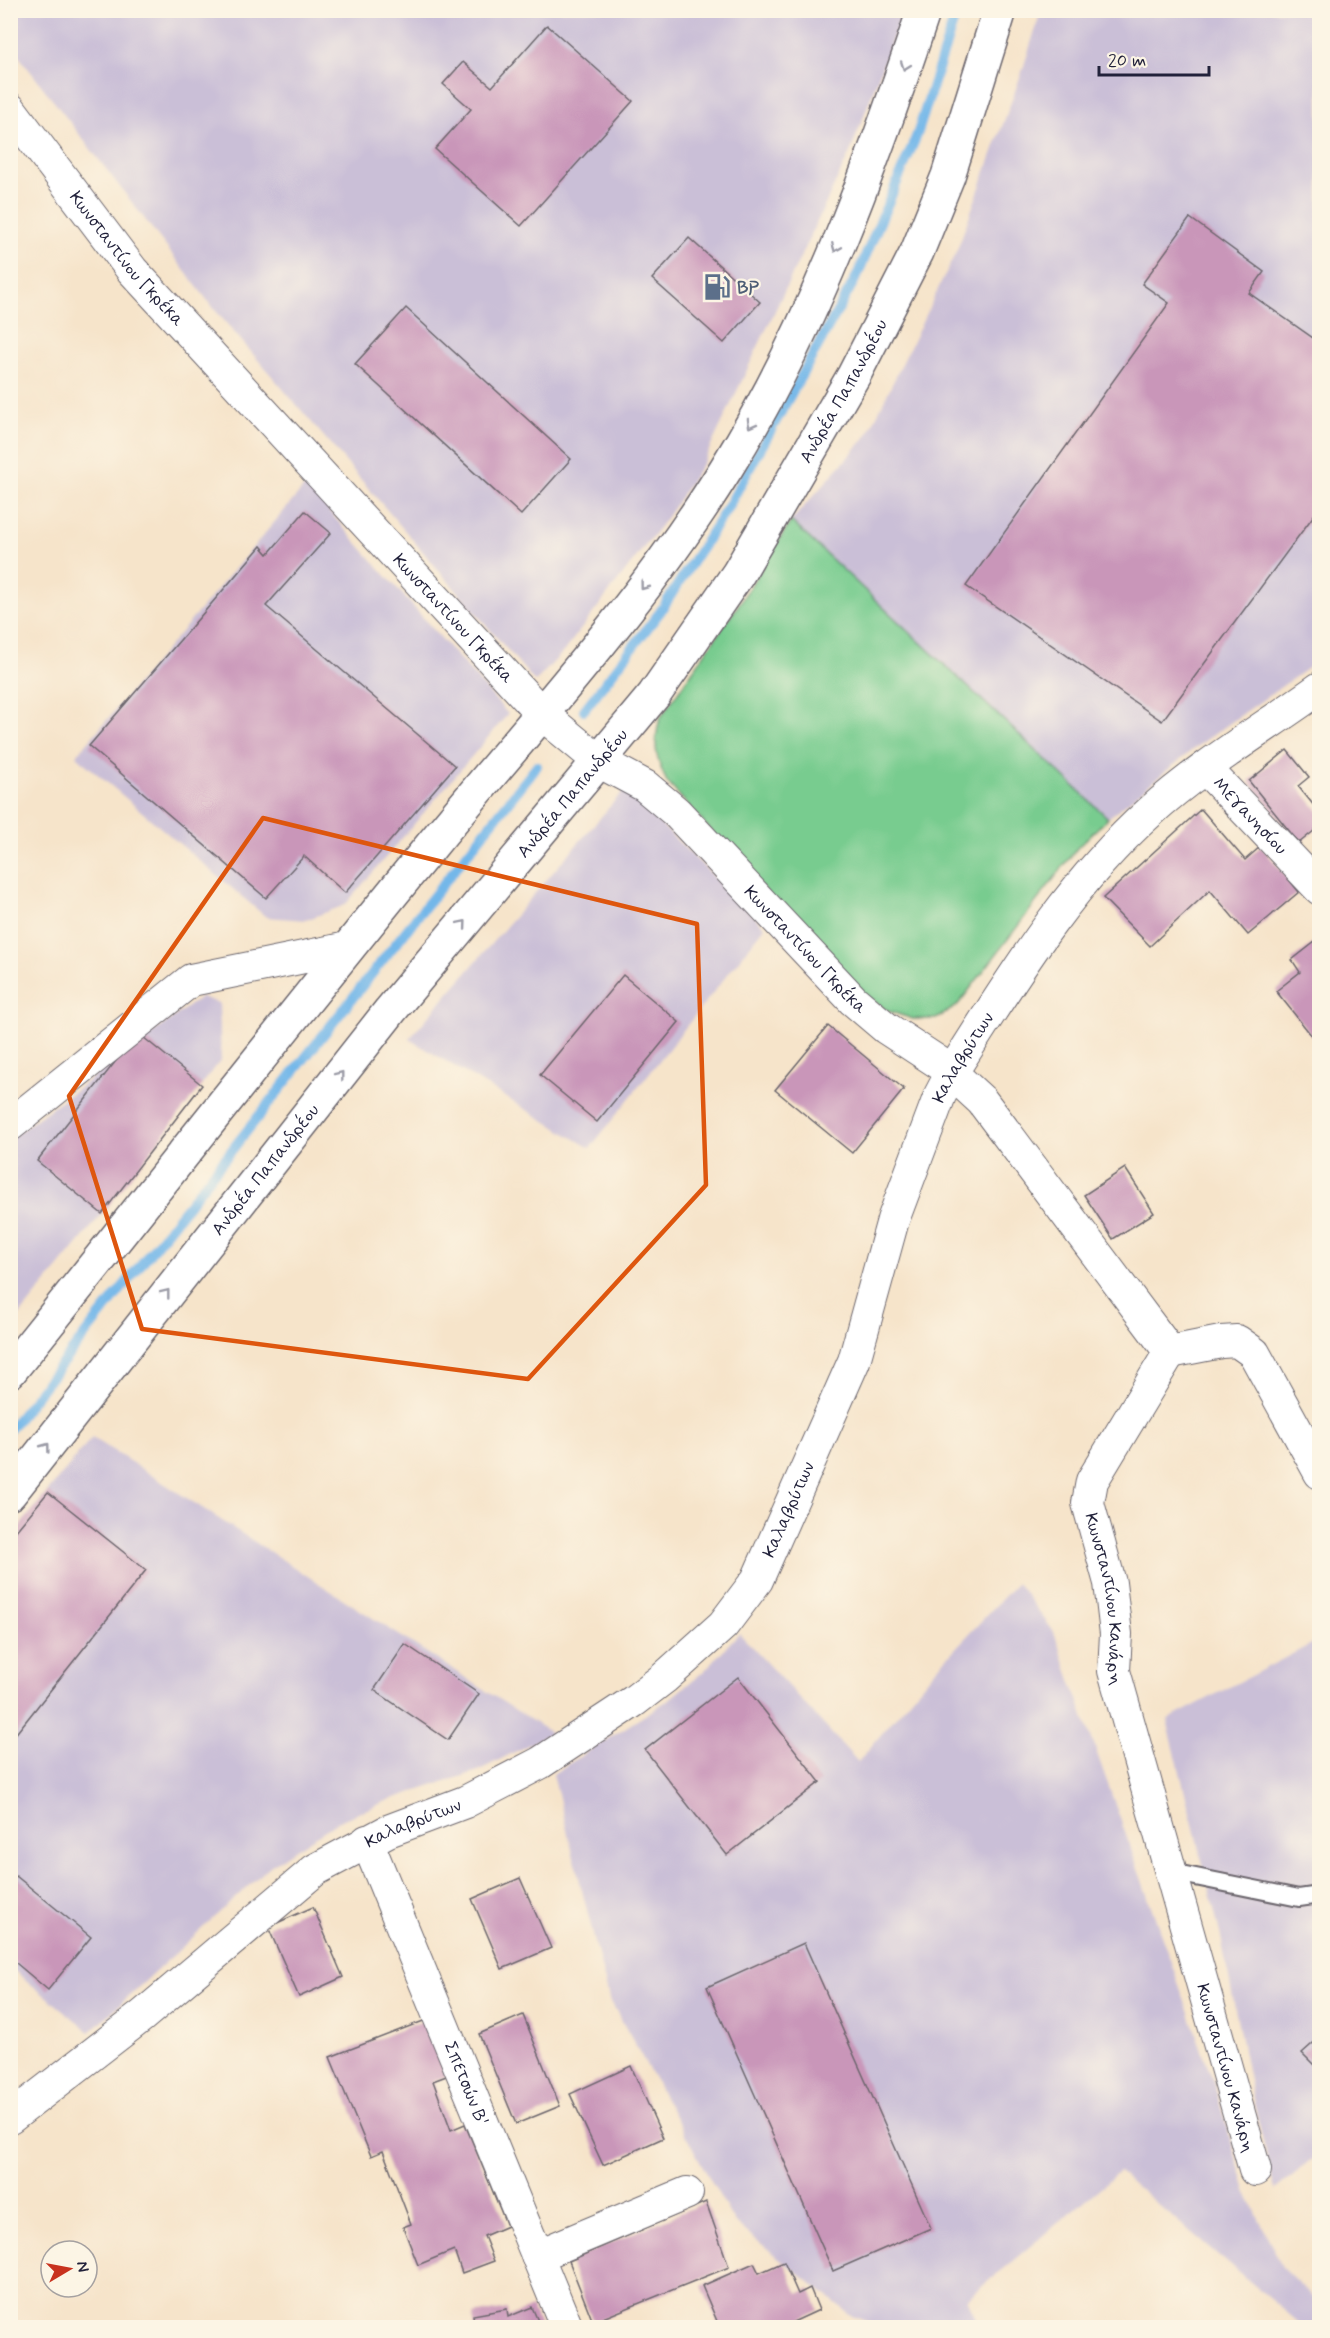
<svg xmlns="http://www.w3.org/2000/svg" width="1330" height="2338" font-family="Mynerve,sans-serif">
<rect width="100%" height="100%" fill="#fcf5e5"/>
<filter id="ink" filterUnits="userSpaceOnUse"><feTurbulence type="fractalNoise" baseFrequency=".0167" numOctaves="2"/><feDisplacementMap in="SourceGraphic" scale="12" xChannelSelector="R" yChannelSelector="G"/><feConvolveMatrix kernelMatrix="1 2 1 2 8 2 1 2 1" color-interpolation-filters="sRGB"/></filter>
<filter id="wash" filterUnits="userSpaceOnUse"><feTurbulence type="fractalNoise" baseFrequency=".008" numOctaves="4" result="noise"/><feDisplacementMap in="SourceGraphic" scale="24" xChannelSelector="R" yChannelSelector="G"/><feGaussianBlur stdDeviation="1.35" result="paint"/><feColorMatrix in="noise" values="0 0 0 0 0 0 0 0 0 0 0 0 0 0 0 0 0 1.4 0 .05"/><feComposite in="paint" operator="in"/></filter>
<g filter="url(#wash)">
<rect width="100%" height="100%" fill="#f6e4ca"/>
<g fill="#cabfd7">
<path d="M 11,10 L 903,11 L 851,150 L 703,463 L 665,520 L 621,577 L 564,651 L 535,682 L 215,310 L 11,46 Z"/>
<path d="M 1041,11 L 1319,11 L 1319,660 L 1196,747 L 1108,818 L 791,521 L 867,436 L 957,250 L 1022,72 Z"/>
<path d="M 306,485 L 508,714 L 345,905 L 306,920 L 266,917 L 76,756 Z"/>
<path d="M 625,789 L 765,927 L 590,1148 L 409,1039 Z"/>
<path d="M 201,997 L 219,1003 L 221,1060 L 102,1214 L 11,1326 L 11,1138 Z"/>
<path d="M 92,1437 L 551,1733 L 478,1771 L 389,1800 L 339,1821 L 270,1866 L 90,2032 L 11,1968 L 10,1538 Z"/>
<path d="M 1017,1583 L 1054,1632 L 1213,2081 L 1246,2191 L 1282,2267 L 1319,2303 L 1319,2327 L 1304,2327 L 1119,2172 L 967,2299 L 980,2327 L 882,2327 L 852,2316 L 734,2222 L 609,1998 L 553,1774 L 667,1701 L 703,1672 L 739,1633 L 858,1762 L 936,1669 Z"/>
<path d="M 1319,1640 L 1319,2154 L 1275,2190 L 1252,2095 L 1221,1937 L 1167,1720 Z"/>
</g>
<path fill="#78cc8f" stroke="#4d7765" stroke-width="1.5" d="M 791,521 L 1108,818 L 1078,847 L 957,1006 L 936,1019 L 913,1019 L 888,1011 L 848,983 L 667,782 C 655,758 653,744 660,718 L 741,601 Z"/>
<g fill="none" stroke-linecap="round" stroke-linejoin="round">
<g stroke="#73b7e9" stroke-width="10">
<path d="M 584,710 L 660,612 L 728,507 L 857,276 L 917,135 L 957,10"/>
<path d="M 10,1429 L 537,766"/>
</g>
</g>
<g id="blocks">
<g fill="#c996b9">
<path d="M 547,25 L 633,101 L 521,226 L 435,149 L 471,109 L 443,84 L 463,62 L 492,87 Z"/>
<path d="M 1190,218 L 1264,272 L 1249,293 L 1320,343 L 1320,507 L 1162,721 L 966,586 L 1169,303 L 1142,284 Z"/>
<path d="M 689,238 L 760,302 L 724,343 L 652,279 Z"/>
<path d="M 406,308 L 571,459 L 521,515 L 355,364 Z"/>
<path d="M 305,511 L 331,533 L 266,606 L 455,766 L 345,893 L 304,856 L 266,898 L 89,746 L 261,546 L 268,554 Z"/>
<path d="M 1287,750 L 1309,777 L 1298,786 L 1320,813 L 1320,826 L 1299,843 L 1249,781 Z"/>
<path d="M 1201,809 L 1245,860 L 1261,846 L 1299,892 L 1248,935 L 1210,890 L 1150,946 L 1103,898 Z"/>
<path d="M 1320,938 L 1320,1046 L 1276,991 L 1300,972 L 1292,960 Z"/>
<path d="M 623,975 L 679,1022 L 597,1122 L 540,1075 Z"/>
<path d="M 828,1026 L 904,1089 L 852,1153 L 775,1090 Z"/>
<path d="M 138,1033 L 202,1085 L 102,1214 L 37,1161 Z"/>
<path d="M 1125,1168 L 1154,1213 L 1113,1239 L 1084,1195 Z"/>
<path d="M 48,1492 L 146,1570 L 10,1741 L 10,1538 Z"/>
<path d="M 405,1644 L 479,1694 L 448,1740 L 374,1690 Z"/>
<path d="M 738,1677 L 820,1782 L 727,1855 L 645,1750 Z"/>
<path d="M 16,1876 L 91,1937 L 48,1990 L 10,1958 L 10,1883 Z"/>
<path d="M 520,1878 L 551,1948 L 502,1969 L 472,1899 Z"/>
<path d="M 313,1907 L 343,1977 L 299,1997 L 268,1927 Z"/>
<path d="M 804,1943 L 931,2228 L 833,2271 L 707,1987 Z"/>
<path d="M 523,2015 L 560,2106 L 516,2124 L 479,2034 Z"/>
<path d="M 426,2020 L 449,2075 L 433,2081 L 451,2130 L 465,2124 L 507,2226 L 484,2236 L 494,2261 L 462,2273 L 454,2250 L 418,2265 L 403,2227 L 411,2224 L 383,2151 L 371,2156 L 330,2057 Z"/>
<path d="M 1320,2037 L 1320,2071 L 1302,2053 Z"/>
<path d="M 631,2066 L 663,2138 L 603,2165 L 570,2094 Z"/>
<path d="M 706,2202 L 729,2267 L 593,2322 L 569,2261 Z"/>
<path d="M 784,2262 L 798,2294 L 810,2288 L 819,2310 L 780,2328 L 720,2328 L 702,2286 L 754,2263 L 759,2273 Z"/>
<path d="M 532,2307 L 541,2328 L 475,2328 L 473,2315 L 507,2309 L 508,2317 Z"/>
</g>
</g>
</g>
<g filter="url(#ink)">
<use href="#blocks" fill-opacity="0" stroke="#6c666d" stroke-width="1.5"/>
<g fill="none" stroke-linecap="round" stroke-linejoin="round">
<defs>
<path id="service" d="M 1171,1872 L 1299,1898 L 1320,1895"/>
<g id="minor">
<path id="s1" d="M 10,109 L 132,270 L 542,714 L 600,762 L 645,786 L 676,812 L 853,1000 L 886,1028 L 944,1066 L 982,1101 L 1170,1352 L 1092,1481 L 1088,1503 L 1110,1583 L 1116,1634 L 1114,1671 L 1255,2170"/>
<path id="s2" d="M 1206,769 L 1320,889"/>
<path d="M 10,1125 L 191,980 L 348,948"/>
<path d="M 1170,1352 L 1221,1342 L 1237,1341 L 1254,1353 L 1320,1473"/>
<path id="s3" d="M 367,1841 L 567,2328"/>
<path id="s4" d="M 10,2118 L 142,2016 L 315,1870 L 388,1831 L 465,1802 L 540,1763 L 634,1701 L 664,1678 L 723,1625 L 757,1580 L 854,1361 L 893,1220 L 940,1095 L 952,1072 C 1011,980 1068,885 1150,812 C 1198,768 1266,727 1320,688"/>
<path d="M 537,2256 L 687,2193"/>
</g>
<g id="secondary">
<path d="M 10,1371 C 151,1196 289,1019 431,846 C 532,722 643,604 727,467 C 814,326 872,166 924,10"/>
<path id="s5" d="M 10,1493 L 390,1011 L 654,695 L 738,574 L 854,375 L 917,252 L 948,176 L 1000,10"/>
</g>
</defs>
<use href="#service" stroke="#6c666d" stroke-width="20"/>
<use href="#minor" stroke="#6c666d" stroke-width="34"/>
<use href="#secondary" stroke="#6c666d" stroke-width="36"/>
<use href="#service" stroke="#fff" stroke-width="16"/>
<use href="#minor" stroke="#fff" stroke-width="32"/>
<use href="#secondary" stroke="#fff" stroke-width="33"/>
</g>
<defs><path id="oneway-chevron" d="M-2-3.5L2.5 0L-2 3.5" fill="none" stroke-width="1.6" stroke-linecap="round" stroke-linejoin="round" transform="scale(1.5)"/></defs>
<g stroke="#9c9ca7">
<use href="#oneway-chevron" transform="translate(905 66) rotate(110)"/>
<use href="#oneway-chevron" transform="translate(836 248) rotate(112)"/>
<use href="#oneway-chevron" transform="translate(751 424) rotate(119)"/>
<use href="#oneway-chevron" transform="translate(644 586) rotate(127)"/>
<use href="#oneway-chevron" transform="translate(463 924) rotate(-50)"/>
<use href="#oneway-chevron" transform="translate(340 1075) rotate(-52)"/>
<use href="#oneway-chevron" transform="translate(166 1293) rotate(-52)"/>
<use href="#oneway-chevron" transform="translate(46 1447) rotate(-53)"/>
</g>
</g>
<path fill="none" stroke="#de560e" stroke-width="4.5" stroke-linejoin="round" d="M 263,818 L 697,924 L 706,1185 L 528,1379 L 142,1329 L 69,1096 Z"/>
<defs>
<symbol id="fuel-bare" viewBox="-9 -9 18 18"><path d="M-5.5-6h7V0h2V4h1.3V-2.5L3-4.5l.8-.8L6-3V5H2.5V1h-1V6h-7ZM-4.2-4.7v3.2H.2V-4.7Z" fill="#5c6f8a" stroke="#fcf5e5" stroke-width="2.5" paint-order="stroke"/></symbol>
</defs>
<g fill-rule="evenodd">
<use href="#fuel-bare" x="698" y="268" width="38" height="38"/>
</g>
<g text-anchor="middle" stroke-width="4.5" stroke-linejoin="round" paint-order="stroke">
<g font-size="18" fill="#22223b" stroke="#fcf5e5">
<text dy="6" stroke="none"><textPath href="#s1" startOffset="190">Κωνσταντίνου Γκρέκα</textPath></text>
<text dy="6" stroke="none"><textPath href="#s5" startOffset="1384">Ανδρέα Παπανδρέου</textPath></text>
<text dy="6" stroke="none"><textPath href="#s1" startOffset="676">Κωνσταντίνου Γκρέκα</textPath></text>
<text dy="6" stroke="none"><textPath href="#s5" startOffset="898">Ανδρέα Παπανδρέου</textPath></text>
<text dy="6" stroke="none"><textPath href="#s2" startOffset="64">Μεγανησίου</textPath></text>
<text dy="6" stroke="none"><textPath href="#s1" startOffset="1162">Κωνσταντίνου Γκρέκα</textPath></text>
<text dy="6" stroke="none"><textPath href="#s4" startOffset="1492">Καλαβρύτων</textPath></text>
<text dy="6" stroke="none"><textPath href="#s5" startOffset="412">Ανδρέα Παπανδρέου</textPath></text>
<text dy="6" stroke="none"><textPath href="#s4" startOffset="1006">Καλαβρύτων</textPath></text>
<text dy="6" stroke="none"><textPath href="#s1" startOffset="1980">Κωνσταντίνου Κανάρη</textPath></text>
<text dy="6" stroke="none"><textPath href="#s4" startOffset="502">Καλαβρύτων</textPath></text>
<text dy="6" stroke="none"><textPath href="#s1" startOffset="2466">Κωνσταντίνου Κανάρη</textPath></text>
<text dy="6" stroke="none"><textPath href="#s3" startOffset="262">Σπετσών Β'</textPath></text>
</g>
<g font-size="18" font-weight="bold" fill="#4e5e75" stroke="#fcf5e5" text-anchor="start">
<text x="737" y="293">BP</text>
</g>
</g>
<rect width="1330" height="2338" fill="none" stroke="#fcf5e5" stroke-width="36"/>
<g transform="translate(69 2269) rotate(80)"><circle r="28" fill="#fcf5e5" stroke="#a5a1a1" stroke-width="1.5"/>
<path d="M0-4.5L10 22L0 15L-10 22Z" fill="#c8321e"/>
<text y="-9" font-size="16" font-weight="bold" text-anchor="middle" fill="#22223b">N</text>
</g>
<path d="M1099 66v9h110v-9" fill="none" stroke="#22223b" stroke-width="3"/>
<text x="1108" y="66" font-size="18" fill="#22223b" stroke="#fcf5e5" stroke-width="4.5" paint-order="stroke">20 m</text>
</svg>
